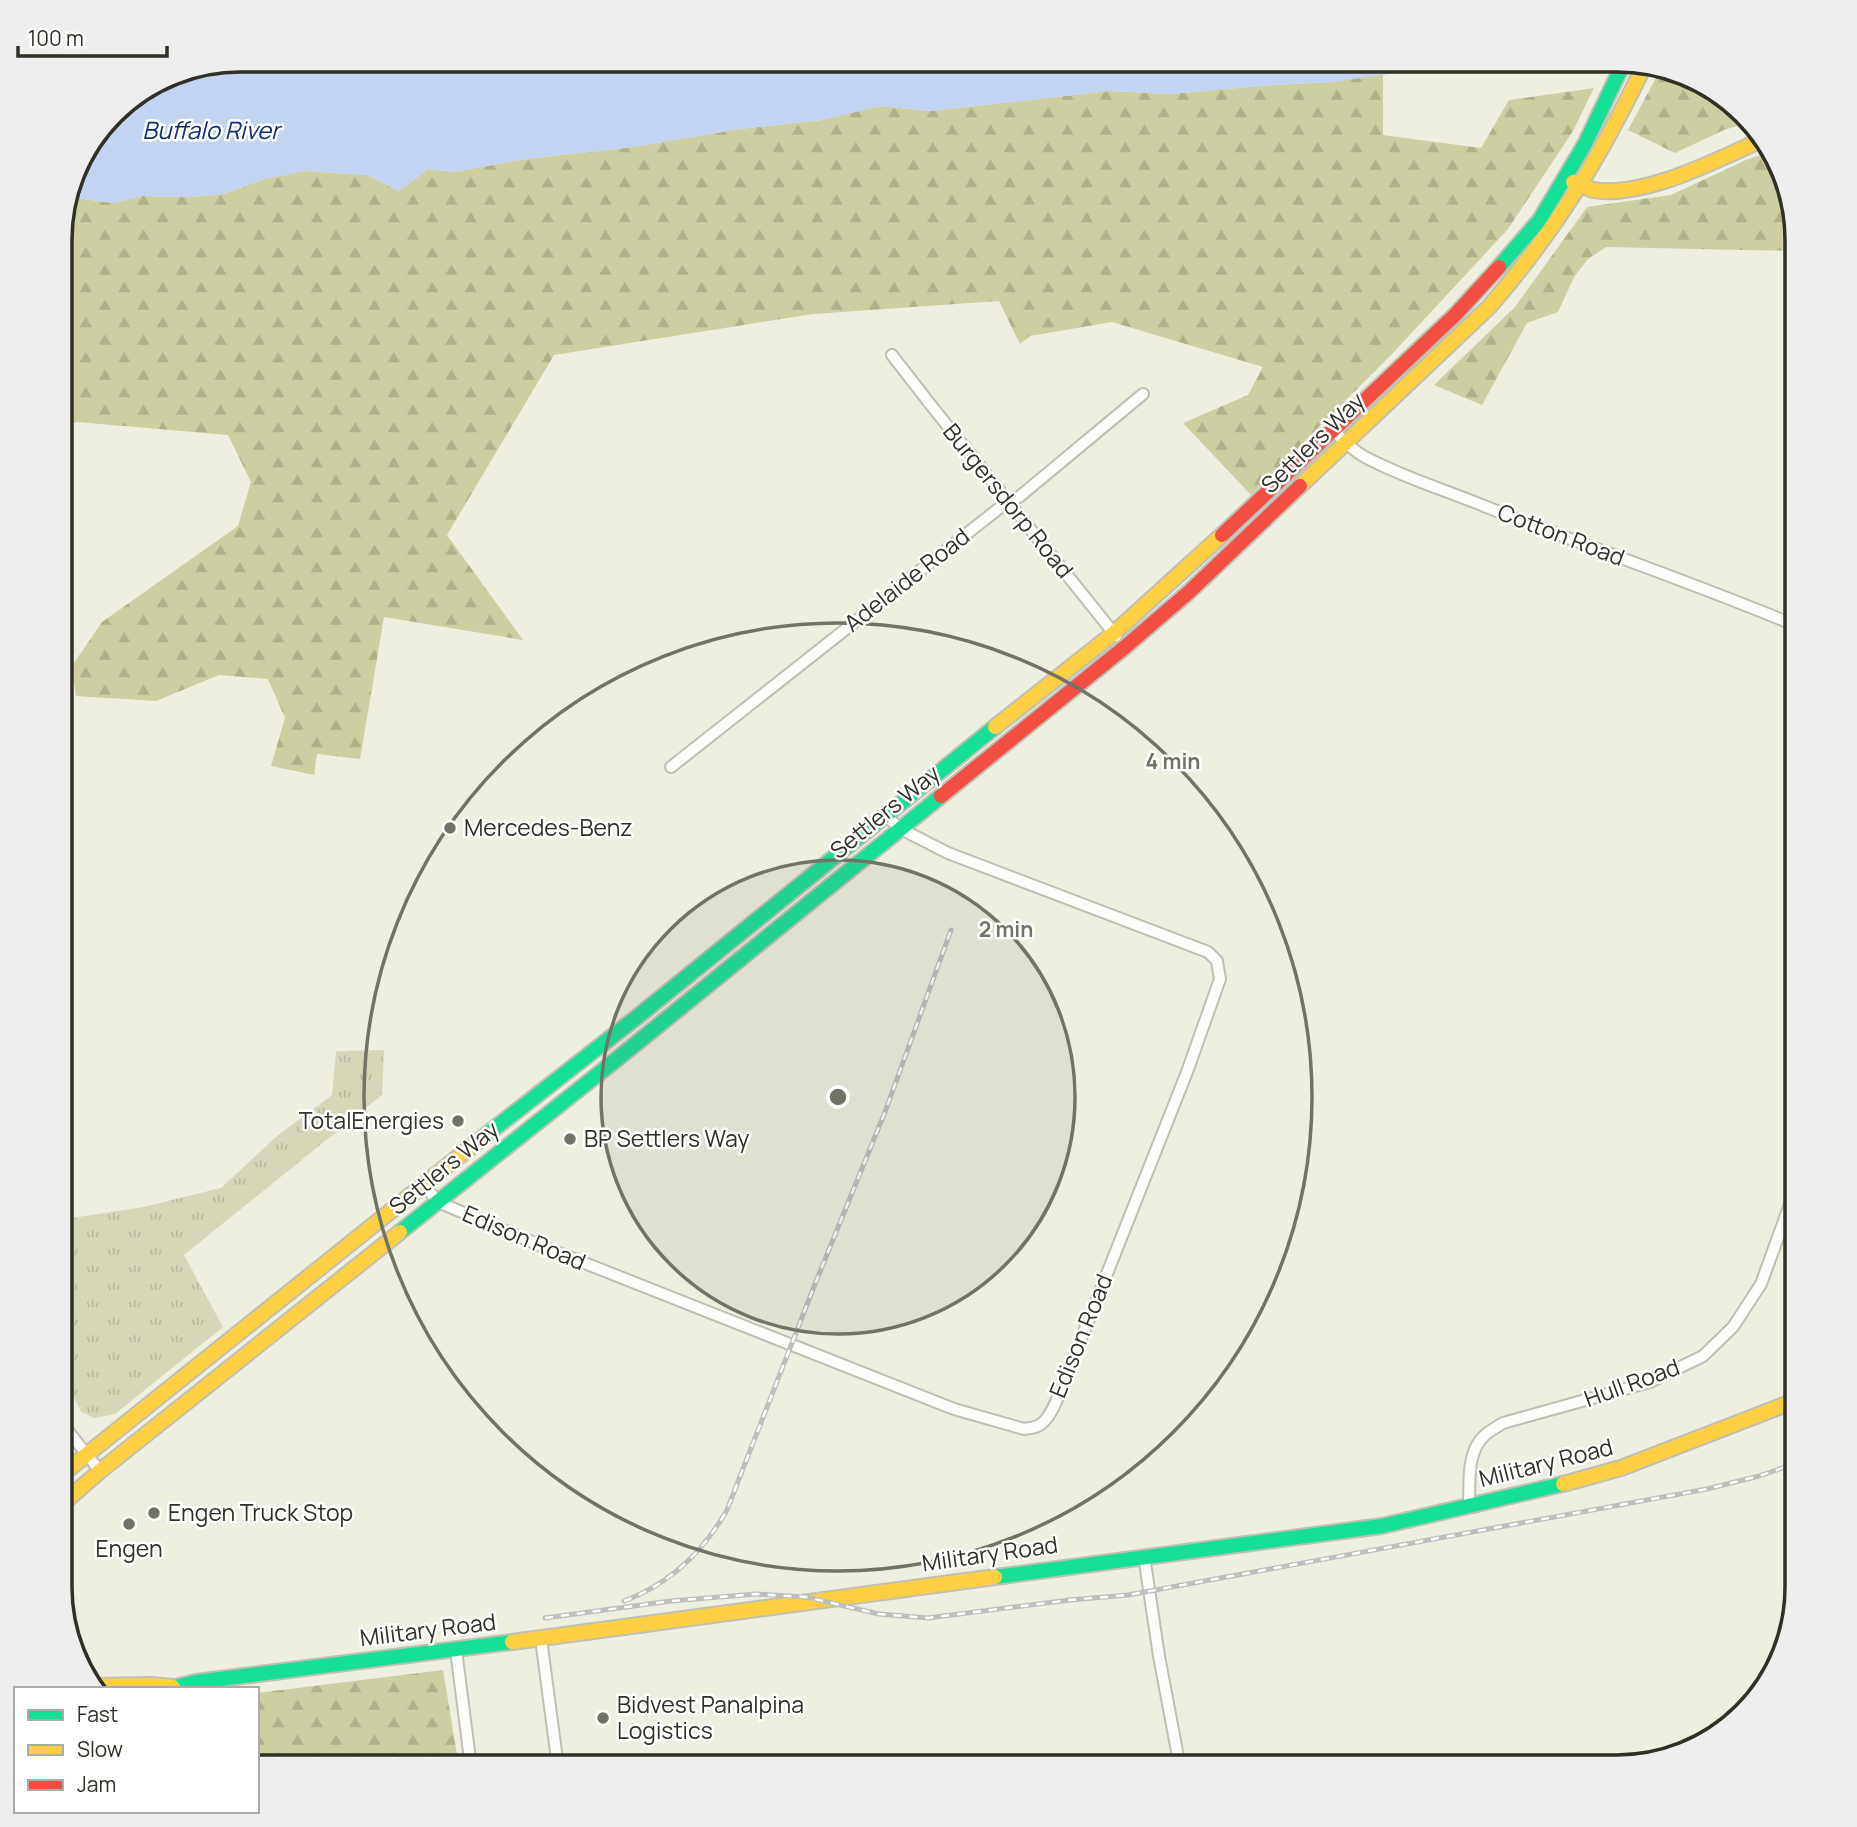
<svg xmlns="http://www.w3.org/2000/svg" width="1857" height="1827" font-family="Manrope,sans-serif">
<defs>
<pattern id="grass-tufts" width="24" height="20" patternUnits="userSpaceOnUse" patternTransform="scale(1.75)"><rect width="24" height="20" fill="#d6d7b8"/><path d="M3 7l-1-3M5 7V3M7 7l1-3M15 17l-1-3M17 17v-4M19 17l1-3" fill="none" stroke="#b8b99e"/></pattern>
<pattern id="forest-firs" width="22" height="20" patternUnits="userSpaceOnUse" patternTransform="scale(1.75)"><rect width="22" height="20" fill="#cdcea1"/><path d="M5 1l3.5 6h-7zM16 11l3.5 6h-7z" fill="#b0b18a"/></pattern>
</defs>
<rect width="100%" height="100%" fill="#eeefe1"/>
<path fill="url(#grass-tufts)" d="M 384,1050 L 382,1095 L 184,1255 L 223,1327 L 115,1414 L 94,1418 L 81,1412 L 60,1370 L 60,1223 L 72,1218 L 143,1207 L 221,1188 L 277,1136 L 332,1095 L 336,1051 Z"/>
<g fill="url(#forest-firs)">
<path d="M 1383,74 L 1383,135 L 1481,148 L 1509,100 L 1594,88 L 1573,131 L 1508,229 L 1392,354 L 1251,495 L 1183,423 L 1248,395 L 1263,367 L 1112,322 L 1030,336 L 1020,344 L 999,301 L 813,314 L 554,355 L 447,535 L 523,640 L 384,617 L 360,759 L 317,754 L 314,775 L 271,766 L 285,718 L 268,679 L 219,675 L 156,701 L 76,696 L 72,666 L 102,622 L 238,526 L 251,482 L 228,435 L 77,422 L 60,428 L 60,228 L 67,202 L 76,198 L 113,203 L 142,196 L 190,197 L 224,194 L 264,179 L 304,171 L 367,175 L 399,191 L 428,169 L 454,172 L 525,159 L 633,147 L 740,129 L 822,120 L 880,106 L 930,111 L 1109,91 L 1170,94 L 1273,85 L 1332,82 Z"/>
<path d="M 1687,75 L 1696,78 L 1753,121 L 1724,130 L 1675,153 L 1628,130 L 1657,76 Z"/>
<path d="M 1772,152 L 1784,171 L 1797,240 L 1797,251 L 1606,247 L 1588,259 L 1574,277 L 1558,312 L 1527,323 L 1482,405 L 1434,385 L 1515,307 L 1587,207 L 1671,195 L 1748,159 Z"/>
<path d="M 443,1670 L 459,1767 L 257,1767 L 257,1693 Z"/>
</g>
<path fill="#c2d4f2" d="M 240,60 L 1506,60 L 1475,62 L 1332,82 L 1273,85 L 1170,94 L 1109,91 L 930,111 L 880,106 L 822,120 L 740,129 L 633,147 L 525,159 L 454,172 L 428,169 L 399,191 L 367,175 L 304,171 L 264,179 L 224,194 L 190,197 L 142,196 L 113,203 L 76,198 L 67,202 L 78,160 L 121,105 L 171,73 Z"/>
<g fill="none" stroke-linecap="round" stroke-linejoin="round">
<defs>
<g id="street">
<path d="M 892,355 L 930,404 L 1116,636"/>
<path d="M 1333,430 C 1343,440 1353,451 1365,457 C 1402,477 1445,490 1484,506 C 1588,547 1694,583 1797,626"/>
<path d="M 671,767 L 1007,502 L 1019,497 L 1143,394"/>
<path d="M 424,1185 L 438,1202 L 544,1247 L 954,1409 L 1024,1429 C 1030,1428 1036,1428 1041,1424 C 1053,1416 1062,1386 1068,1372 L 1187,1072 L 1220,979 L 1217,961 L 1208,952 L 948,853 L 901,829 L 885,815"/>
<path d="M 60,1421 L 100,1471"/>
<path d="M 1469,1507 C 1470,1484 1466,1453 1484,1436 C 1489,1431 1497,1427 1503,1423 L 1650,1382 L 1703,1356 L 1733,1327 L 1761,1284 L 1797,1185"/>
<path d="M 1144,1556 L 1159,1656 L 1180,1767"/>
<path d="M 541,1639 L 558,1767"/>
<path d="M 456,1650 L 471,1767"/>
</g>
<g id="fast">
<path d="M 1499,267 L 1539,221 L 1585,144 L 1625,60"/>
<path d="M 477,1142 L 637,1017 L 995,727"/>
<path d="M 400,1232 L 622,1055 L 941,796"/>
<path d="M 995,1577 L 1382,1526 L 1563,1484"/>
<path d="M 167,1689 L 196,1682 L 512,1642"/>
</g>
<g id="slow">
<path d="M 1573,182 C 1580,184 1587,188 1593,190 C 1644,199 1718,159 1764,139"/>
<path d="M 1300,486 L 1489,307 C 1556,230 1601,156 1645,64"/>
<path d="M 995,727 L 1114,633 L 1222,535"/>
<path d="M 60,1476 L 477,1142"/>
<path d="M 1563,1484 L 1621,1468 L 1797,1400"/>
<path d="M 60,1506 L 100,1471 L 400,1232"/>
<path d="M 512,1642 L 995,1577"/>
<path d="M 92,1686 L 151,1685 L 173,1687"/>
</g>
<g id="jam">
<path d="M 1222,535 L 1455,315 L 1499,267"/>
<path d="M 941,796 L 1125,647 L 1189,592 L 1300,486"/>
</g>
</defs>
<use href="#street" stroke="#bfc0b4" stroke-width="14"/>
<use href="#fast" stroke="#bfc0b4" stroke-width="18"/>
<use href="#slow" stroke="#bfc0b4" stroke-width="18"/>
<use href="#jam" stroke="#bfc0b4" stroke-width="18"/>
<use href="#street" stroke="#fcfdfa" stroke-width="10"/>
<use href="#fast" stroke="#16e098" stroke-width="14"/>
<use href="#slow" stroke="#ffcf43" stroke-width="14"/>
<use href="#jam" stroke="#f24e42" stroke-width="14"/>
<defs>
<g id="rail">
<path d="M 624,1601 C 670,1584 703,1552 727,1510 L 815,1284 L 885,1112 L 951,930"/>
<path d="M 545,1618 L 671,1601 L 756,1594 L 806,1597 L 879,1614 L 928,1618 L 1070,1600 L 1128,1595 L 1707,1489 L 1759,1476 L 1797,1463"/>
</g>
</defs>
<use href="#rail" stroke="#bebfbc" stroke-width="5"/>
<use href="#rail" stroke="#fff" stroke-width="2.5" stroke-dasharray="8" stroke-linecap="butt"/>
</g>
<circle cx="838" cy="1097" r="237" fill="#727367" fill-opacity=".12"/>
<g fill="none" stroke="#727367" stroke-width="3.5">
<circle cx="838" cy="1097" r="237"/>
<circle cx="838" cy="1097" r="474"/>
</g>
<g fill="#727367" stroke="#fff" stroke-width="2.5">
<circle cx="450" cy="828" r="7"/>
<circle cx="458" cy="1121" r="7"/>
<circle cx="570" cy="1139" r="7"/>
<circle cx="154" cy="1513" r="7"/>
<circle cx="129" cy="1524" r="7"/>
<circle cx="603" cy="1718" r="7"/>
</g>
<g text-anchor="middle" stroke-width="5" stroke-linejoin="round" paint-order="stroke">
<g font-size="23" fill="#303026" stroke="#fff">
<text transform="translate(1313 443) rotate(-44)" y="8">Settlers Way</text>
<text transform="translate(1008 501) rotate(51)" y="8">Burgersdorp Road</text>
<text transform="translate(1561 535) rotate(21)" y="8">Cotton Road</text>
<text transform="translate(907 580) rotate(-38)" y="8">Adelaide Road</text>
<text transform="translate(885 812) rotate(-39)" y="8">Settlers Way</text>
<text transform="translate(444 1168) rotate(-39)" y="8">Settlers Way</text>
<text transform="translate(524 1238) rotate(23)" y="8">Edison Road</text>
<text transform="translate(1081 1336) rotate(-68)" y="8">Edison Road</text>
<text transform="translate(1632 1383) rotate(-20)" y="8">Hull Road</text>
<text transform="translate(1546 1463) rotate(-14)" y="8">Military Road</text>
<text transform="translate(990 1554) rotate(-8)" y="8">Military Road</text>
<text transform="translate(428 1630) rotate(-7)" y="8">Military Road</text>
</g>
<g font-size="23" fill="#303026" stroke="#fff" text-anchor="start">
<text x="464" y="836">Mercedes-Benz</text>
<text x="444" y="1129" text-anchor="end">TotalEnergies</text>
<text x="584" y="1147">BP Settlers Way</text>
<text x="168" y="1521">Engen Truck Stop</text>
<text x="129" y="1557" text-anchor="middle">Engen</text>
<text x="617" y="1713">Bidvest Panalpina<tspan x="617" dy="26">Logistics</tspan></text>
</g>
<g font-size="24" font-style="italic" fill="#0f2f72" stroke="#fff">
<text x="211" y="139">Buffalo River</text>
</g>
</g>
<path d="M0 0H1857V1827H0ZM240 72H1617A168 168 0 0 1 1785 240V1587A168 168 0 0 1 1617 1755H240A168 168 0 0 1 72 1587V240A168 168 0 0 1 240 72Z" fill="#eee" fill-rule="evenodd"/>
<path fill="none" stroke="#303026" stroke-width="3.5" d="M240 72H1617A168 168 0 0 1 1785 240V1587A168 168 0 0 1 1617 1755H240A168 168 0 0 1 72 1587V240A168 168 0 0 1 240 72Z"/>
<circle cx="838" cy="1097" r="10" fill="#727367" stroke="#fff" stroke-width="3.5"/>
<g font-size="21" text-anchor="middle" font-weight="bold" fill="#727367" stroke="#fff" stroke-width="5" stroke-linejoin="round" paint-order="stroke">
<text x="1173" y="769">4 min</text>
<text x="1006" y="937">2 min</text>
</g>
<rect x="14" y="1687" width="245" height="126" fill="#ffffff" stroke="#acaca8" stroke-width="2"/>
<rect x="28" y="1710" width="35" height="10" fill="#16e098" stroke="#acaca8" stroke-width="2"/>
<text x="77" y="1722" font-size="21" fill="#303026">Fast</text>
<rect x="28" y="1745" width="35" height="10" fill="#ffcf43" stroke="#acaca8" stroke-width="2"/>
<text x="77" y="1757" font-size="21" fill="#303026">Slow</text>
<rect x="28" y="1780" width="35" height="10" fill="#f24e42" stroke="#acaca8" stroke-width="2"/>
<text x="77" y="1792" font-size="21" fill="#303026">Jam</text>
<path d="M18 46v10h149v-10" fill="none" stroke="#303026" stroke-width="3.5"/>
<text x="28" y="46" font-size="21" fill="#303026" stroke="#ffffff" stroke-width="5" paint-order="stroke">100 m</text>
</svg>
